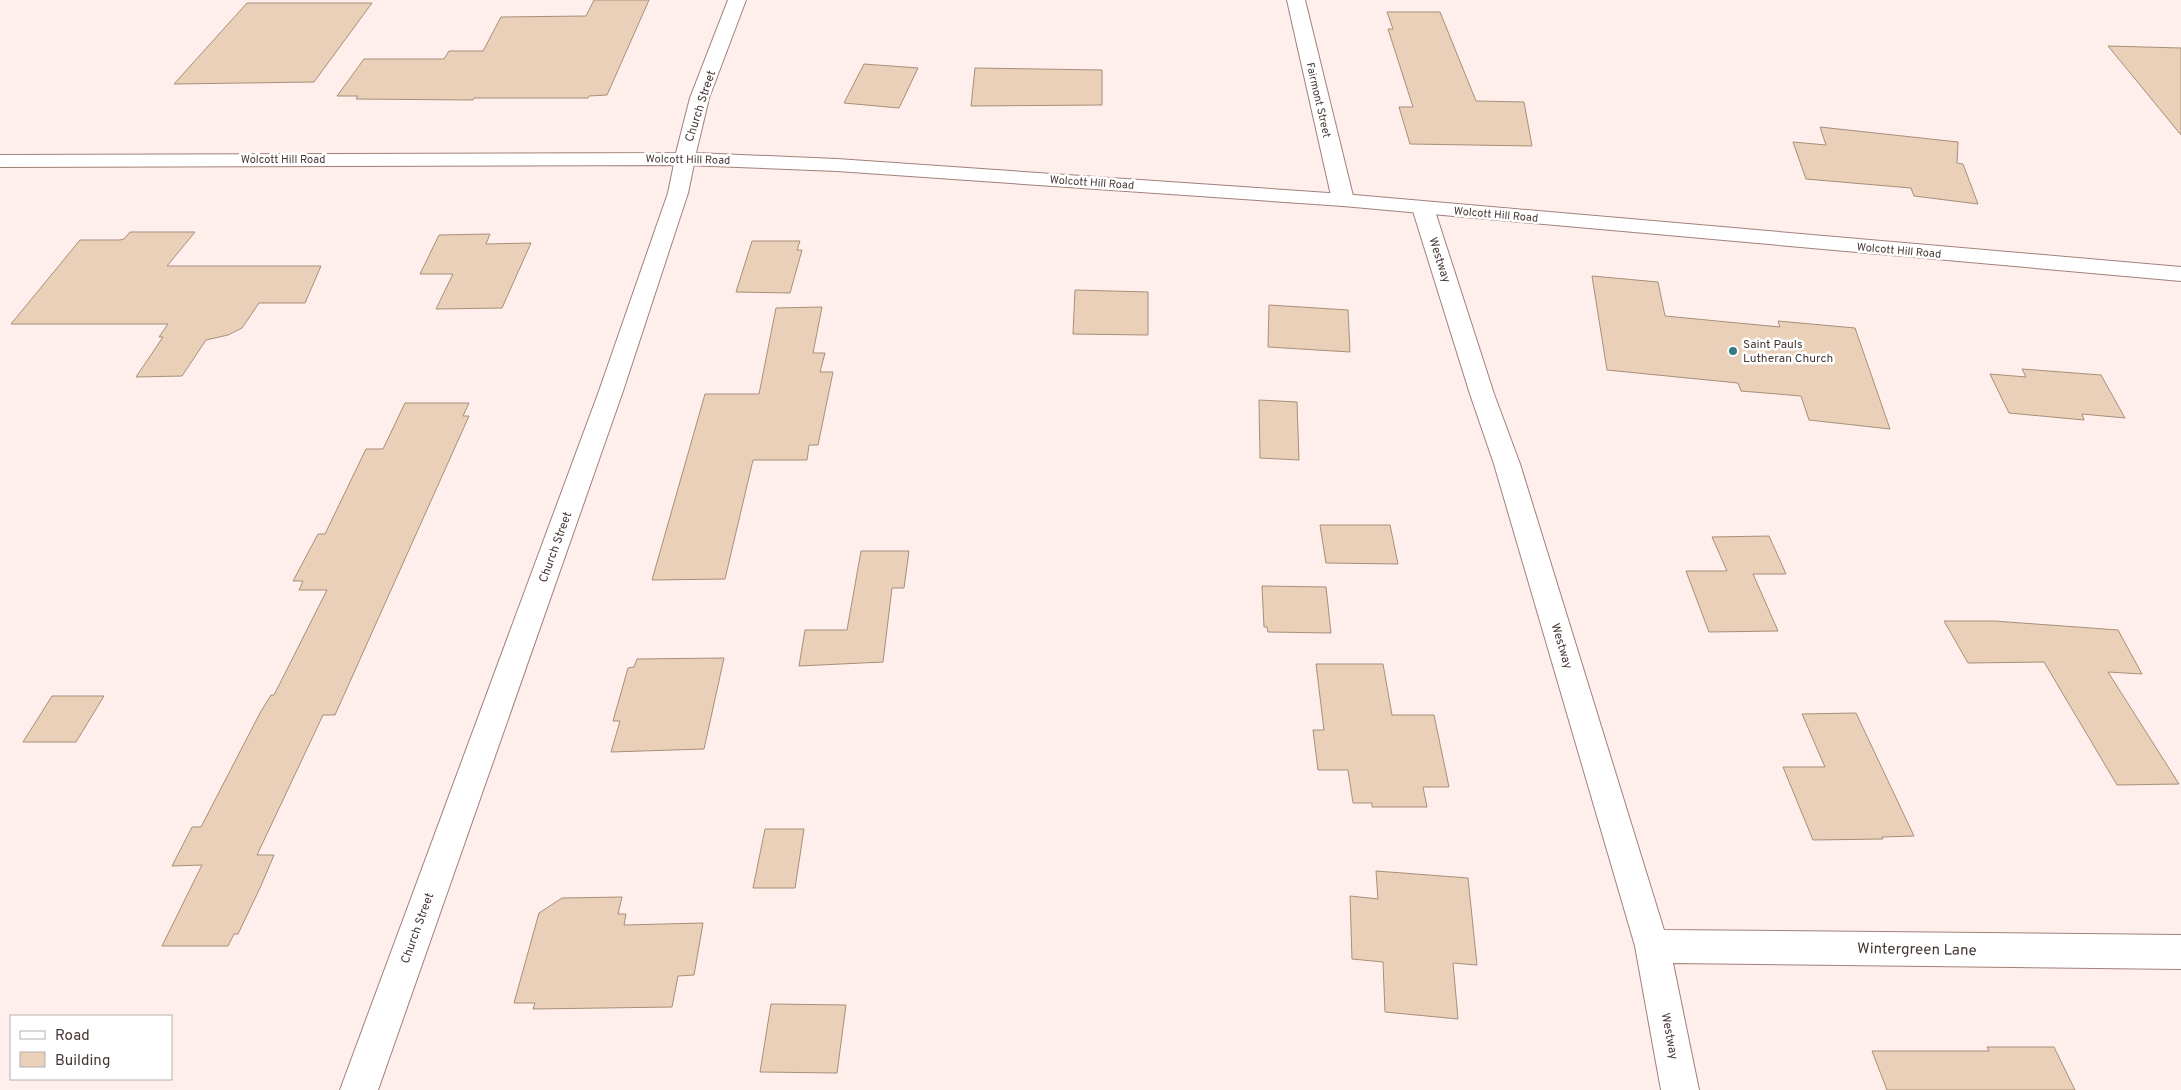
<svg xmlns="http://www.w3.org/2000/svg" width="2181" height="1090" font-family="Overpass,sans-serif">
<rect width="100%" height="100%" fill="#feeeec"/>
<g fill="#ead0b8" stroke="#a78f78">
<path d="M 594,0 L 649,0 L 607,95 L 589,96 L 588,98 L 474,98 L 473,100 L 356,99 L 358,96 L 337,96 L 364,59 L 444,59 L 449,51 L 483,51 L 501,17 L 586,16 Z"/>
<path d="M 247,3 L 372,3 L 314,82 L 174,84 Z"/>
<path d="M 1387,12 L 1440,12 L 1476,101 L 1524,102 L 1532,146 L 1410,144 L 1399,107 L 1413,107 L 1388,29 L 1393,29 Z"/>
<path d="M 2108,46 L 2181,48 L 2181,135 Z"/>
<path d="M 864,64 L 918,68 L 899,108 L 844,103 Z"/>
<path d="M 975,68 L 1102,70 L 1102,105 L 971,106 Z"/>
<path d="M 1820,127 L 1958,142 L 1957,163 L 1963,164 L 1978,204 L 1914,196 L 1911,188 L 1806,179 L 1793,142 L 1826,145 Z"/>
<path d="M 130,232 L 195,232 L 167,266 L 321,266 L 305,303 L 259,303 L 242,328 L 228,335 L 206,340 L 182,376 L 136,377 L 163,337 L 159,337 L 168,324 L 11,324 L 80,240 L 120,240 L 124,239 Z"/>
<path d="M 490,234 L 486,244 L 531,243 L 502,308 L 436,309 L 453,274 L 420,274 L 439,235 Z"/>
<path d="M 752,241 L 800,241 L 797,250 L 802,250 L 790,293 L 736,292 Z"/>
<path d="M 1592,276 L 1658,282 L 1665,316 L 1780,327 L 1778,321 L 1855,328 L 1890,429 L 1809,420 L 1801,396 L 1741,391 L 1738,383 L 1607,370 Z"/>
<path d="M 1075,290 L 1148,292 L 1148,335 L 1073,334 Z"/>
<path d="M 1269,305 L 1348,310 L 1350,352 L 1268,347 Z"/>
<path d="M 822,307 L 813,353 L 825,353 L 820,372 L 833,372 L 818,445 L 809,445 L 807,460 L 753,460 L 725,579 L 652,580 L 705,394 L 759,394 L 776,308 Z"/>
<path d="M 2022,369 L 2101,375 L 2125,418 L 2082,414 L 2084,420 L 2009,413 L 1990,374 L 2026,377 Z"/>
<path d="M 1259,400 L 1297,402 L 1299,460 L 1260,458 Z"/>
<path d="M 405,403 L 469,403 L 463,416 L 469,416 L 335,715 L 323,715 L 257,855 L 274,855 L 260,888 L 238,934 L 234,934 L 228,946 L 162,946 L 202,865 L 172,866 L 192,827 L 201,827 L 260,713 L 271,695 L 274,695 L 327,590 L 299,590 L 303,581 L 293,581 L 318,534 L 325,534 L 366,449 L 383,449 Z"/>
<path d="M 1320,525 L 1390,525 L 1398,564 L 1326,563 Z"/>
<path d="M 1769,536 L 1786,574 L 1753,574 L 1778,631 L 1709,632 L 1686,571 L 1727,571 L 1712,537 Z"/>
<path d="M 861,551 L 909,551 L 904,588 L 892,588 L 883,662 L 799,666 L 805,630 L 847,630 Z"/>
<path d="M 1262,586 L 1326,587 L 1331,633 L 1268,632 L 1267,627 L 1264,627 Z"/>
<path d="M 1944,621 L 1994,621 L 2118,630 L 2142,674 L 2108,672 L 2179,784 L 2117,785 L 2044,662 L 1968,663 Z"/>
<path d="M 724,658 L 704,749 L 611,752 L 620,721 L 613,721 L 628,668 L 634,667 L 637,659 Z"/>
<path d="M 1316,664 L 1383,664 L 1392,715 L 1434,715 L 1449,787 L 1423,787 L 1427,807 L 1372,807 L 1372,803 L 1353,803 L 1348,770 L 1318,770 L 1313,730 L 1324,730 Z"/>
<path d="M 52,696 L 104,696 L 76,742 L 23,742 Z"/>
<path d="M 1856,713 L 1914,836 L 1882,837 L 1883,839 L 1813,840 L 1783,767 L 1825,767 L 1802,714 Z"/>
<path d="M 765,829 L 804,829 L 795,888 L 753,888 Z"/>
<path d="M 1376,871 L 1468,878 L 1477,965 L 1453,963 L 1458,1019 L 1385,1012 L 1383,962 L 1352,959 L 1350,896 L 1378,899 Z"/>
<path d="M 622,897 L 618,914 L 626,914 L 624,925 L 703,923 L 694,975 L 678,976 L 672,1007 L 533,1009 L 535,1003 L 514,1003 L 539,913 L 562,898 Z"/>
<path d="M 771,1004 L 846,1005 L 837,1073 L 760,1072 Z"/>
<path d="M 1987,1047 L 2054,1047 L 2075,1090 L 1887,1090 L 1872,1051 L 1989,1051 Z"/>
</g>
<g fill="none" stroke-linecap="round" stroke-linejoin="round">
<defs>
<g id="minor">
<path d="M 1287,0 L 1305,0 L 1354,200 L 1350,204 L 1343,206 L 1336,204 L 1332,200 Z"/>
<path d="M 685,153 L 692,155 L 695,159 L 688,193 L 623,391 L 378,1090 L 340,1090 L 599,391 L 668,193 L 675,159 L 678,155 Z"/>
<path d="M 1423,202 L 1431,203 L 1434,208 L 1494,394 L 1520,464 L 1664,930 L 2181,935 L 2181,969 L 1673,963 L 1699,1090 L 1661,1090 L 1635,946 L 1494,464 L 1470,394 L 1412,208 L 1415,203 Z"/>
</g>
<path id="tertiary" d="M 728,0 L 746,0 L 709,98 L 696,153 L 837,159 L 1343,194 L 2181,267 L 2181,281 L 1343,206 L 837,171 L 685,165 L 0,167 L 0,155 L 676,153 L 690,98 Z"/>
</defs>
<use href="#minor" stroke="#a2807a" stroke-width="2"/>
<use href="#tertiary" stroke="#a2807a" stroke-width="2"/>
<use href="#minor" fill="#fff" fill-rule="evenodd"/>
<use href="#tertiary" fill="#fff" fill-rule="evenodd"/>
</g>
<circle fill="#337c81" stroke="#fff" stroke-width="2" cx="1733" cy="351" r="5"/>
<g text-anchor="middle" stroke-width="5" stroke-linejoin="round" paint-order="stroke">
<g font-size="11" fill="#463734" stroke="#fff">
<text transform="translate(1319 100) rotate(77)" y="4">Fairmont Street</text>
<text x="283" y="163">Wolcott Hill Road</text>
<text transform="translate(688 159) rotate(1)" y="4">Wolcott Hill Road</text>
<text transform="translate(1092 182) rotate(4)" y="4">Wolcott Hill Road</text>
<text transform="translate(1496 214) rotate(5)" y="4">Wolcott Hill Road</text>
<text transform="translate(1899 250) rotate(5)" y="4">Wolcott Hill Road</text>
</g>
<g font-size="12" fill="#463734" stroke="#fff">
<text transform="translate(700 106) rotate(-72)" y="4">Church Street</text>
<text transform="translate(1440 260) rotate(72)" y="4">Westway</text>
<text transform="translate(555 547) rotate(-70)" y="4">Church Street</text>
<text transform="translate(1562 646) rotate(73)" y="4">Westway</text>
<text transform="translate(417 928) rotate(-70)" y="4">Church Street</text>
<text transform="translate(1670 1036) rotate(79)" y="4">Westway</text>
</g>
<g font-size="12" fill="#463734" stroke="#fff" text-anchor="start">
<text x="1743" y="348">Saint Pauls<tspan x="1743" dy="14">Lutheran Church</tspan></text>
</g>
<g font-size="15" fill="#463734" stroke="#fff">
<text transform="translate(1917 949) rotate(1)" y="5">Wintergreen Lane</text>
</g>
</g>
<rect x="10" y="1015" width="162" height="65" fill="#ffffff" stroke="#b5afae"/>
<rect x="20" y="1031" width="25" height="8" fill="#ffffff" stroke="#b5afae"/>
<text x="55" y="1040" font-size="15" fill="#463734">Road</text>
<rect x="20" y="1052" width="25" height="15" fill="#ead0b8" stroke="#b5afae"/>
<text x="55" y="1065" font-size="15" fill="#463734">Building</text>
</svg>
